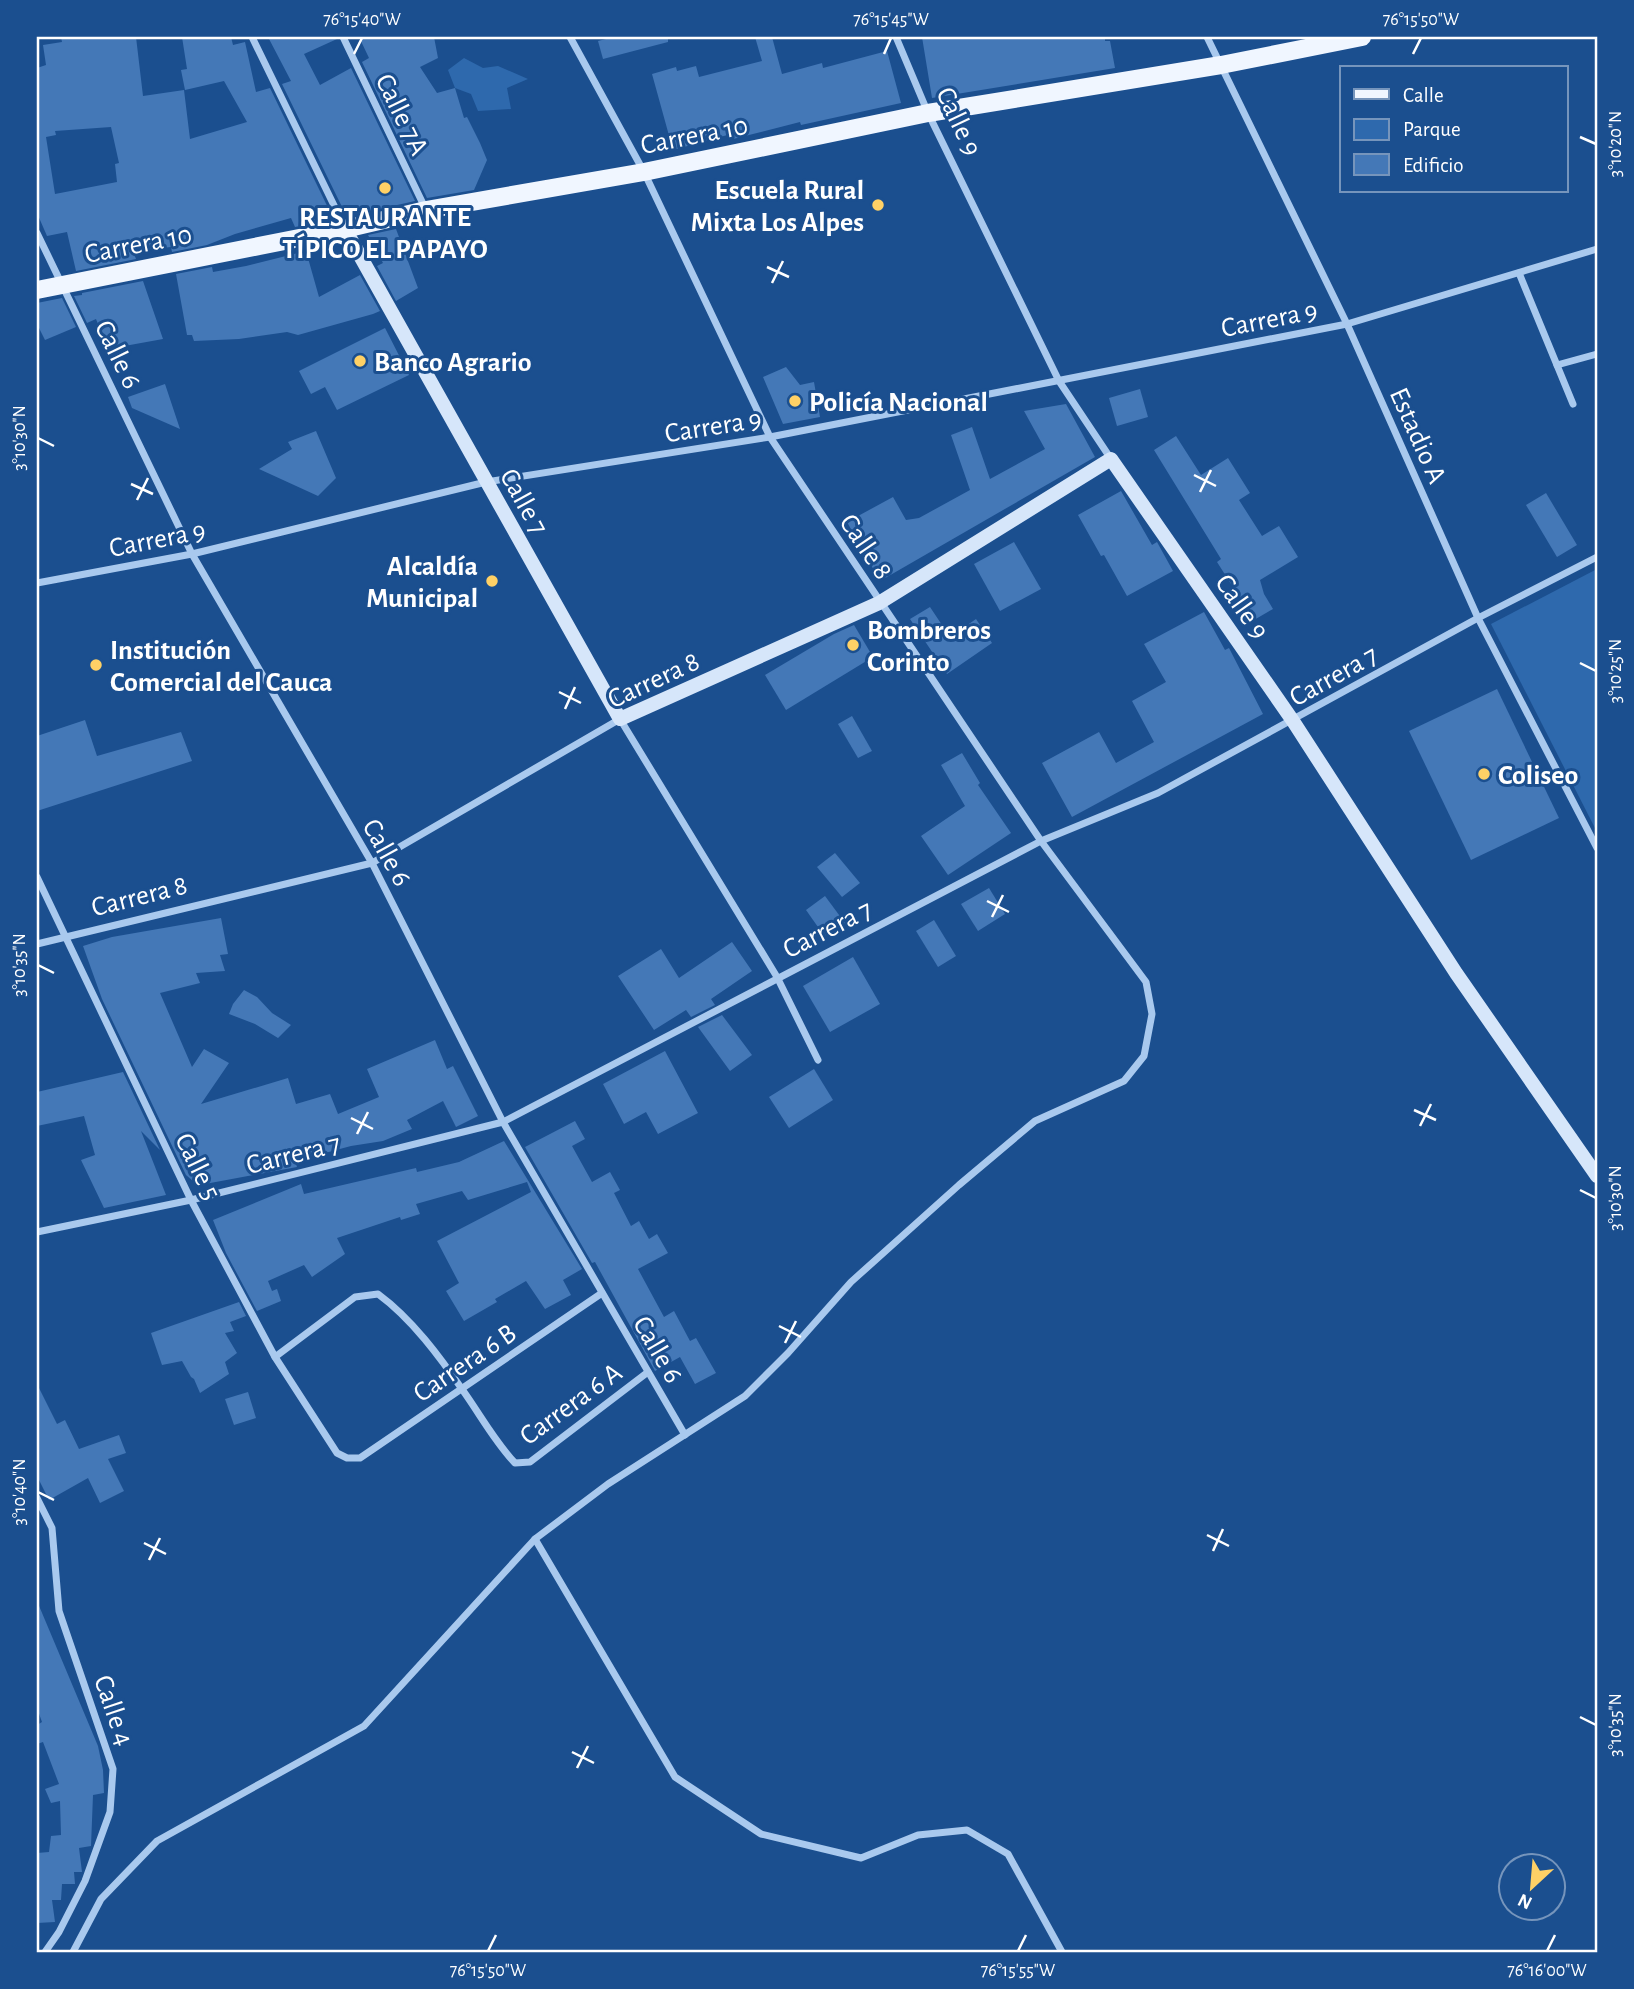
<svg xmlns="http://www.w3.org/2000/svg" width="1634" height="1989" font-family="'Alegreya Sans',sans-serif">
<rect width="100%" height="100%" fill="#1b4f8f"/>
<g fill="#2e69ad">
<path d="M 464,58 L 483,68 L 498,66 L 528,79 L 507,88 L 511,109 L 478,111 L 471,94 L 455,88 L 448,70 Z"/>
<path d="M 1597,569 L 1597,832 L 1491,624 Z"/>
</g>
<g fill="#4478b7" fill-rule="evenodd">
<path d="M 61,37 L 136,37 L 143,96 L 184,90 L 190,139 L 247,122 L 224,81 L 185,90 L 181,70 L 187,69 L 182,37 L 231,37 L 233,45 L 245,42 L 256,92 L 270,88 L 332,216 L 315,223 L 295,227 L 291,218 L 235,234 L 207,245 L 172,252 L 171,247 L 133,251 L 136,259 L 76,271 L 67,232 L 47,236 L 37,213 L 37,68 L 46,65 L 43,45 L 62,42 ZM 111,127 L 119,163 L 115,164 L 117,182 L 55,194 L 46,137 L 56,135 L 55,131 Z"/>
<path d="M 268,37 L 337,37 L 337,39 L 304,54 L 320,85 L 351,68 L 415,201 L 357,214 L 354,207 L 344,211 L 282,84 L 291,81 Z"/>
<path d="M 359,37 L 434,37 L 438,58 L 420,67 L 437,93 L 455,88 L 464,118 L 467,117 L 480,143 L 487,160 L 474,190 L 427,198 L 362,62 L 369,58 Z"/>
<path d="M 614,37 L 668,37 L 668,42 L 603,59 L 598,41 Z"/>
<path d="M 755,37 L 772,37 L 782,74 L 822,63 L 823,68 L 887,51 L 901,103 L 801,125 L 800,122 L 733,139 L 731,134 L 673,150 L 652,74 L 676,67 L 677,71 L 696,66 L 699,77 L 762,61 Z"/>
<path d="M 922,37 L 1105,37 L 1105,41 L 1110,41 L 1115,68 L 932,98 Z"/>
<path d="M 396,229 L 418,288 L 396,301 L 377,266 L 383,263 L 368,235 Z"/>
<path d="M 306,251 L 319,297 L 360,275 L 380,311 L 373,314 L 298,335 L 287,332 L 239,339 L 194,341 L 192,335 L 187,335 L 176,274 L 212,267 L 213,272 L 246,266 Z"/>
<path d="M 143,281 L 163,339 L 108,349 L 96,319 L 87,323 L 74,296 L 82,295 L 82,293 Z"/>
<path d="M 62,298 L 76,327 L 45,340 L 37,324 L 37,303 Z"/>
<path d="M 385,328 L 409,375 L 337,410 L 325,387 L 311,394 L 299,371 Z"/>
<path d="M 786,367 L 800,385 L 814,382 L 820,417 L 783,424 L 763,377 Z"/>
<path d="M 165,384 L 180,429 L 132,408 L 128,397 Z"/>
<path d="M 1140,389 L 1148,417 L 1117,426 L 1109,398 Z"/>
<path d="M 1066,404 L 1095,457 L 880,581 L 847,522 L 893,497 L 906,520 L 919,518 L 970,490 L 951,435 L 972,427 L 990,479 L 1045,449 L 1024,411 Z"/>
<path d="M 316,431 L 336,478 L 318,496 L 259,469 L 292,449 L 288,442 Z"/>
<path d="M 1176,436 L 1201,475 L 1228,458 L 1250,493 L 1239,500 L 1262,536 L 1279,526 L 1298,557 L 1260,580 L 1264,594 L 1273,609 L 1254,620 L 1217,562 L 1221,559 L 1154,450 Z"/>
<path d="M 1121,491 L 1152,545 L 1157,542 L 1173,571 L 1127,596 L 1104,555 L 1101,556 L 1078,515 Z"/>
<path d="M 1546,493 L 1577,545 L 1557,557 L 1526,505 Z"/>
<path d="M 1014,542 L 1041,589 L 1000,611 L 974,564 Z"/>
<path d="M 930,607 L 950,637 L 976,619 L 992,643 L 947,674 L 910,619 Z"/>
<path d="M 1204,612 L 1225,650 L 1229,648 L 1263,714 L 1072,817 L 1042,763 L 1099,732 L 1116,763 L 1154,742 L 1132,701 L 1166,682 L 1144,644 Z"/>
<path d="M 854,625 L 873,657 L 786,710 L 765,675 L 834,634 Z"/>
<path d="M 1497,689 L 1559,818 L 1471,860 L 1409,731 Z"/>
<path d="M 852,716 L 872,751 L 858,758 L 838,724 Z"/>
<path d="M 85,720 L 97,756 L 181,732 L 192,761 L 37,811 L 37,736 Z"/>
<path d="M 962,753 L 980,783 L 978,785 L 1011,833 L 948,875 L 921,836 L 965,806 L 941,765 Z"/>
<path d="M 835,853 L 860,883 L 842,897 L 817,867 Z"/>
<path d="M 989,888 L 1005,914 L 978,931 L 961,904 Z"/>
<path d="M 825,896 L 845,923 L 825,937 L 806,910 Z"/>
<path d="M 221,918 L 228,954 L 220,955 L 225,971 L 196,973 L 200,983 L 160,993 L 192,1067 L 204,1049 L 229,1063 L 201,1104 L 288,1078 L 296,1104 L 330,1094 L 338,1114 L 379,1097 L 367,1069 L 435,1040 L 447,1069 L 453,1066 L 478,1116 L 456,1127 L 443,1101 L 407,1120 L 412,1129 L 383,1141 L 351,1146 L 295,1161 L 297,1167 L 205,1184 L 194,1182 L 186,1175 L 102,999 L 83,946 L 112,937 Z"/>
<path d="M 934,920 L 956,956 L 938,967 L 916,931 Z"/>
<path d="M 732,942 L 752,971 L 711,999 L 715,1005 L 691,1017 L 686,1010 L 654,1030 L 618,976 L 661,949 L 679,978 Z"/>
<path d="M 853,957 L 880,1004 L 830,1032 L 803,986 Z"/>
<path d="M 244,990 L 257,997 L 272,1013 L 291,1025 L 278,1038 L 255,1024 L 229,1014 L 233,1004 Z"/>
<path d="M 722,1015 L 752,1055 L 730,1071 L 698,1027 Z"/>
<path d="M 665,1051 L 698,1113 L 658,1134 L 646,1112 L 624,1124 L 603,1084 Z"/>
<path d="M 814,1069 L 833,1100 L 789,1128 L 769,1097 Z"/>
<path d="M 123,1072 L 160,1150 L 141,1131 L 166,1195 L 104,1208 L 81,1160 L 95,1155 L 84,1116 L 37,1126 L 37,1092 Z"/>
<path d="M 575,1121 L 585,1139 L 572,1146 L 592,1182 L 610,1172 L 620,1190 L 614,1193 L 631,1226 L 639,1221 L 649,1239 L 657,1234 L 668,1253 L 638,1269 L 664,1317 L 674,1311 L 690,1341 L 696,1338 L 716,1373 L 695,1384 L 680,1357 L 655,1371 L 595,1262 L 592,1263 L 525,1147 Z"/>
<path d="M 504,1141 L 582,1269 L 563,1280 L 571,1295 L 545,1309 L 526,1281 L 495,1299 L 497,1302 L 464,1321 L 446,1291 L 459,1283 L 437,1241 L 531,1192 L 527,1182 L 468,1200 L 462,1191 L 416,1204 L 420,1214 L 401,1220 L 400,1217 L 337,1238 L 345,1254 L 312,1277 L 304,1265 L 268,1281 L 272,1291 L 277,1289 L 281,1301 L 257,1311 L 226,1253 L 213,1220 L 301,1184 L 304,1194 L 416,1168 L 417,1172 L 459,1162 Z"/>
<path d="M 239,1302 L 246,1316 L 230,1322 L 234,1331 L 225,1333 L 237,1353 L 225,1362 L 229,1374 L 200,1393 L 194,1379 L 191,1377 L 182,1361 L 162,1365 L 151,1333 Z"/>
<path d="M 37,1384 L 57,1424 L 65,1420 L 79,1449 L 119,1435 L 126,1453 L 108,1459 L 124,1491 L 100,1503 L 88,1478 L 49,1500 L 37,1476 Z"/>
<path d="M 248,1392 L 256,1418 L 234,1425 L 225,1399 Z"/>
<path d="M 37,1601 L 98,1746 L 103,1770 L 104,1793 L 93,1795 L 91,1846 L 79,1848 L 82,1872 L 74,1872 L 75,1884 L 62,1884 L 61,1900 L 52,1900 L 55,1922 L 37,1923 L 37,1853 L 49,1852 L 51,1836 L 61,1835 L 60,1801 L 51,1803 L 45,1789 L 59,1784 L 43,1742 L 37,1744 L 37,1725 L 42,1722 L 37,1708 Z"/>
</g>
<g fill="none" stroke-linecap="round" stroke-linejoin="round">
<g stroke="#a9c9ee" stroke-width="7">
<path d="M 252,37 L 345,228"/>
<path d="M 343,37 L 426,210"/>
<path d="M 896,37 L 928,113 L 1059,381 L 1111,459"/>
<path d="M 1207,37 L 1347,324 L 1478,618 L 1597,848"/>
<path d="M 37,233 L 192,554 L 372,863 L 503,1122 L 685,1435"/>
<path d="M 1519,273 L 1573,404"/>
<path d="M 1557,365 L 1597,354"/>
<path d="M 37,583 L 192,554 L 486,482 L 770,437 L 1347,324 L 1597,249"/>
<path d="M 37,877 L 191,1200 L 275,1357 L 337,1453 L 347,1458 L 360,1458 L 602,1293"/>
<path d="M 37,944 L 372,863 L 620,719 L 777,977 L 818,1060"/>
<path d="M 37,1232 L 191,1200 L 503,1122 L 1041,841 L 1158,793 L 1478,618 L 1597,557"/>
<path d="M 275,1357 L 355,1297 L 378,1294 C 412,1319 440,1357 464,1392 C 481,1416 495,1442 515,1463 L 530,1462 L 648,1372"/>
<path d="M 37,1498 L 52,1528 L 59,1611 L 113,1769 L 110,1812 L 85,1881 L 59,1932 L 45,1952"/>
<path d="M 535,1539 L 675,1777 L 761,1834 L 861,1858 L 918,1835 L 967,1830 L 1008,1854 L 1062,1952"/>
<path d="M 73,1952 L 101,1899 L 157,1841 L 364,1726 L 535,1539 L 608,1484 L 745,1396 L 788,1353 L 851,1282 L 959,1185 L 1035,1121 L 1124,1081 L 1144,1056 L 1152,1014 L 1146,982 L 1041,841 L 770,437 L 644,172 L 570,37"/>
</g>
<path stroke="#d6e6fa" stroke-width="14" d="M 345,229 L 620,719 L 879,603 L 1111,459 L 1293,721 L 1456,973 L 1597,1176"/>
<path stroke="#f0f6ff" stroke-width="18" d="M 37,290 L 345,229 L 426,210 L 644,172 L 928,113 L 1221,65 L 1362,37"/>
</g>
<path fill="none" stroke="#fff" stroke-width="2.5" d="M 354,54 L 362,38M 884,54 L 891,38M 1413,54 L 1421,38M 1580,137 L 1596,144M 767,267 L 789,277M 772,283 L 783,261M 38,438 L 54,446M 1194,475 L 1216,486M 131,484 L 153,494M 1200,492 L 1211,470M 137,500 L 148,478M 1580,663 L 1596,671M 559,692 L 581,703M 565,709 L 575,687M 987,901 L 1009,912M 992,917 L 1003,895M 38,965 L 54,973M 1414,1110 L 1436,1120M 351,1118 L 373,1129M 1420,1126 L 1431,1104M 357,1134 L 368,1112M 1580,1190 L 1596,1198M 779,1326 L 801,1337M 785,1343 L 796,1321M 38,1492 L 54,1500M 1207,1535 L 1229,1546M 144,1543 L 166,1554M 1213,1551 L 1223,1529M 149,1560 L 160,1538M 1580,1717 L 1596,1725M 572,1752 L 594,1763M 577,1768 L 588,1746M 488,1951 L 496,1935M 1018,1951 L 1026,1935M 1547,1951 L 1555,1935"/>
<g fill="#ffd166" stroke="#1b4f8f" stroke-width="2.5">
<circle cx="385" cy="188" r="7"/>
<circle cx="878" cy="205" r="7"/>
<circle cx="360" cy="361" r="7"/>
<circle cx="795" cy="401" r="7"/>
<circle cx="492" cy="581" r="7"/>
<circle cx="853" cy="645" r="7"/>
<circle cx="96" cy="665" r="7"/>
<circle cx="1484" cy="774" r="7"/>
</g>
<g text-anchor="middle" stroke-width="6" stroke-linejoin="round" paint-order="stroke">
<g font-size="28" fill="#fff" stroke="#1b4f8f">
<text transform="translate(403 114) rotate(64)" y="10">Calle 7A</text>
<text transform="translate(960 121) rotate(65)" y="10">Calle 9</text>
<text transform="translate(694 134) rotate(-11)" y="10">Carrera 10</text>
<text transform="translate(138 243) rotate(-11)" y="10">Carrera 10</text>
<text transform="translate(1269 318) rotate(-11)" y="10">Carrera 9</text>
<text transform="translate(119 354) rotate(64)" y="10">Calle 6</text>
<text transform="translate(713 425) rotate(-9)" y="10">Carrera 9</text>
<text transform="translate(1419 435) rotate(66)" y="10">Estadio A</text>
<text transform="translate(525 501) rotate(61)" y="10">Calle 7</text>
<text transform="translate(157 538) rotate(-11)" y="10">Carrera 9</text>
<text transform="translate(867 546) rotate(56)" y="10">Calle 8</text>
<text transform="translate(1243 606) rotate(55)" y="10">Calle 9</text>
<text transform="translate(1333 675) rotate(-29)" y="10">Carrera 7</text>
<text transform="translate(653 679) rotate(-25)" y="10">Carrera 8</text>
<text transform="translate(388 852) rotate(61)" y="10">Calle 6</text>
<text transform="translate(139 895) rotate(-14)" y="10">Carrera 8</text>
<text transform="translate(827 928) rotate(-27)" y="10">Carrera 7</text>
<text transform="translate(293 1153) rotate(-14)" y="10">Carrera 7</text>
<text transform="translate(199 1166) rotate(64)" y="10">Calle 5</text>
<text transform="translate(659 1349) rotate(60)" y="10">Calle 6</text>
<text transform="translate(464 1362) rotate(-34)" y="10">Carrera 6 B</text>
<text transform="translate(570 1403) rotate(-36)" y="10">Carrera 6 A</text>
<text transform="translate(115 1710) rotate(71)" y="10">Calle 4</text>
</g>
<g font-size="28" font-weight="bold" fill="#fff" stroke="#1b4f8f" text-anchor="start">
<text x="864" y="199" text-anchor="end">Escuela Rural<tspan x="864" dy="32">Mixta Los Alpes</tspan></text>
<text x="385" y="226" text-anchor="middle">RESTAURANTE<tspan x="385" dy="32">TÍPICO EL PAPAYO</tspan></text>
<text x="374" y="371">Banco Agrario</text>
<text x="809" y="411">Policía Nacional</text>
<text x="478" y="575" text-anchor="end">Alcaldía<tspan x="478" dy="32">Municipal</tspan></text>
<text x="867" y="639">Bombreros<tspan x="867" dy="32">Corinto</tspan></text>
<text x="110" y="659">Institución<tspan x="110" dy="32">Comercial del Cauca</tspan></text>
<text x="1498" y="784">Coliseo</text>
</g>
</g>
<rect width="1634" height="1989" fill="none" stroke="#1b4f8f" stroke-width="77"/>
<rect x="1340" y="66" width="228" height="126" fill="#1b4f8f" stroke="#7695bc" stroke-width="2"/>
<rect x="1354" y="89" width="35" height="10" fill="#f0f6ff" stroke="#7695bc" stroke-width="2"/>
<text x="1403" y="102" font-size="21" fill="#ffffff">Calle</text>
<rect x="1354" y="119" width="35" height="21" fill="#2e69ad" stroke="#7695bc" stroke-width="2"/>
<text x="1403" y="136" font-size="21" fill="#ffffff">Parque</text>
<rect x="1354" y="154" width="35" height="21" fill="#4478b7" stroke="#7695bc" stroke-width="2"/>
<text x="1403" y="172" font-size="21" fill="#ffffff">Edificio</text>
<g transform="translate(1532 1887) rotate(206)"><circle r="33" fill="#1b4f8f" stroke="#7695bc" stroke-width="2"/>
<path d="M0-5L12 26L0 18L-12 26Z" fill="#ffd166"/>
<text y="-10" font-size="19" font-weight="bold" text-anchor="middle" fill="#ffffff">N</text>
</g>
<rect x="38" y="38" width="1558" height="1913" fill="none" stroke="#fff" stroke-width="2.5"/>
<g font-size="18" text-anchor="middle" fill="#fff">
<text x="362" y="25">76°15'40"W</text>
<text x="891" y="25">76°15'45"W</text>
<text x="1421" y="25">76°15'50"W</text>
<text transform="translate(1615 144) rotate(-90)" y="6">3°10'20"N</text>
<text transform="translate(19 438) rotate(-90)" y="6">3°10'30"N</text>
<text transform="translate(1615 671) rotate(-90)" y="6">3°10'25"N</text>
<text transform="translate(19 965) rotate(-90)" y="6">3°10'35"N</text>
<text transform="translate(1615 1198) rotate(-90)" y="6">3°10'30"N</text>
<text transform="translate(19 1492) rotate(-90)" y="6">3°10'40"N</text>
<text transform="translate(1615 1725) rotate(-90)" y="6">3°10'35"N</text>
<text x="488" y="1976">76°15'50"W</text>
<text x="1018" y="1976">76°15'55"W</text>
<text x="1547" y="1976">76°16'00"W</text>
</g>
</svg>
